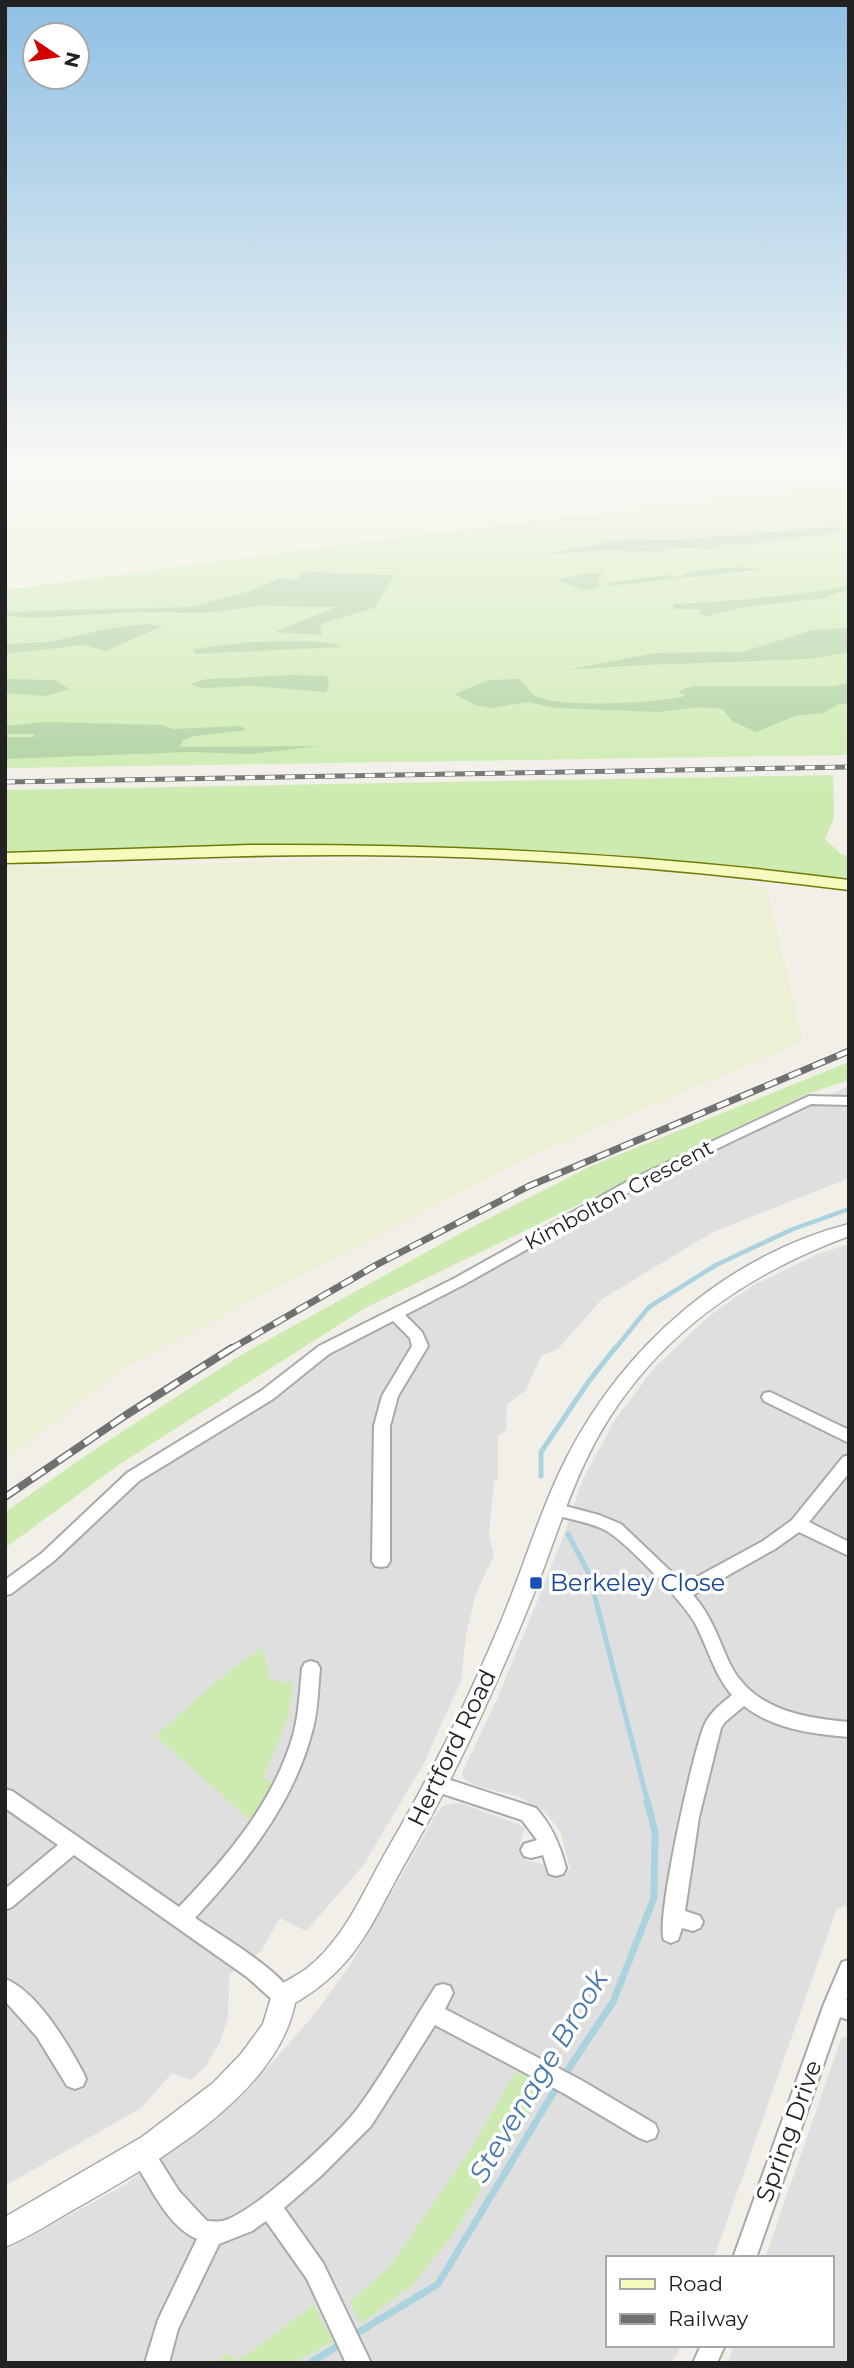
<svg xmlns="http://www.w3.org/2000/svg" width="854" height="2368" font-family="Montserrat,sans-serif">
<rect width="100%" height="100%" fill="#f2efe9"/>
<g fill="#e0dfdf">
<path d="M 849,1086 L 849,1178 L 713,1232 L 602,1299 L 557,1350 L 542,1355 L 525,1391 L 507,1404 L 506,1430 L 498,1436 L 498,1480 L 494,1481 L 489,1535 L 494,1555 L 475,1596 L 466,1635 L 461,1681 L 423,1765 L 363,1866 L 306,1931 L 280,1918 L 261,1951 L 229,1975 L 228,2017 L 220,2042 L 206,2066 L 191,2080 L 172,2073 L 141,2108 L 5,2186 L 5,1602 L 44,1570 L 87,1526 L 149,1475 L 333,1352 L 646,1182 Z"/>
<path d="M 849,1244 L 849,1909 L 844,1905 L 836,1911 L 714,2258 L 607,2258 L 607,2345 L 682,2345 L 671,2363 L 5,2363 L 5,2250 L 123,2186 L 197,2130 L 266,2069 L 314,2015 L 352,1962 L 438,1811 L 445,1805 L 460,1803 L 518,1824 L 525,1828 L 520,1844 L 526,1860 L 543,1864 L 546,1872 L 570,1869 L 561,1833 L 545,1812 L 519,1797 L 474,1785 L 463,1778 L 462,1773 L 499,1695 L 564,1535 L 583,1479 L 615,1420 L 654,1368 L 709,1316 L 754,1285 L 818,1254 Z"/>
<path d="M 849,2035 L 849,2363 L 728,2363 L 734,2345 L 831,2345 L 831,2258 L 765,2258 L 841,2039 Z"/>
</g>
<g fill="#eef0d5">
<path d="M 849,466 L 849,483 L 340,545 L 5,590 L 5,467 Z"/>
<path d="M 388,859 L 607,864 L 714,877 L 767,888 L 803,1042 L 528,1157 L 127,1366 L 5,1460 L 5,865 L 51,867 Z"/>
</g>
<g fill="#cdebb0">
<path d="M 849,483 L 849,755 L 5,768 L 5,590 L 340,545 Z"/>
<path d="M 833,775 L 834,818 L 825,839 L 841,854 L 849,857 L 849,880 C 750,868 652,856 553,851 C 370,843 188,848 5,852 L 5,790 Z"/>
<path d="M 849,1062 L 849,1080 L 807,1094 L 367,1307 L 120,1464 L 5,1548 L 5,1512 L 91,1452 L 241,1355 L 468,1229 L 591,1166 Z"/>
<path d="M 262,1647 L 270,1680 L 293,1683 L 288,1718 L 263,1778 L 275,1784 L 250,1820 L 155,1736 L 218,1680 Z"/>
<path d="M 516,2071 L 545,2087 L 454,2233 L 413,2284 L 361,2324 L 350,2302 L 390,2266 L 472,2147 Z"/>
<path d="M 314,2305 L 333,2342 L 292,2363 L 213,2363 L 227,2353 L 238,2361 Z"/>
</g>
<g fill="#add19e">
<path d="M 834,527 L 841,530 L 838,533 L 760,541 L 752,545 L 721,545 L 710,550 L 678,547 L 655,552 L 611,550 L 541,555 L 612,541 L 674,540 Z"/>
<path d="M 737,567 L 765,569 L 609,586 L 606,583 L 667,575 L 678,577 L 693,571 Z"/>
<path d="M 303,572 L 395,575 L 374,608 L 320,624 L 322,635 L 275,632 L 336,607 L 260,606 L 207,613 L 138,612 L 29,618 L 5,616 L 5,613 L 31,611 L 191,607 L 250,591 L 279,578 L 297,581 Z"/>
<path d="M 586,573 L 603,573 L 597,581 L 601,586 L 585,591 L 557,580 Z"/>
<path d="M 849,585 L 849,589 L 824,598 L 745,607 L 706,616 L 698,613 L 700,609 L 674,609 L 673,604 C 730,601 794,597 849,585 Z"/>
<path d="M 148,624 L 162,626 L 106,651 L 83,645 L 5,654 L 5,644 L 49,642 L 112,628 Z"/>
<path d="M 849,628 L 849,652 L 809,659 L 645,665 L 566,670 L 655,653 L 742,652 L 813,630 Z"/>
<path d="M 310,641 L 336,644 L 339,647 L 195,654 L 193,649 L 250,642 Z"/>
<path d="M 291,675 L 327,676 L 329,686 L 326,692 L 250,686 L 201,688 L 190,684 L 207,679 Z"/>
<path d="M 5,679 L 55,680 L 69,689 L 46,696 L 5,693 Z"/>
<path d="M 519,679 C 524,683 528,691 534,695 C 556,709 659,703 685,696 L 678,691 L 694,686 L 835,686 L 849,682 L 849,703 L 839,704 L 823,713 L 795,716 L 756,732 L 732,721 L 722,709 L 702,707 L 657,712 L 555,708 L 528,702 L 492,708 L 475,705 L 454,694 L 489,680 Z"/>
<path d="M 46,722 L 162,725 L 173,729 L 240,726 L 247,730 L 194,736 L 183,740 L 180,747 L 320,746 L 251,754 L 190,752 L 5,759 L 5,737 L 33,737 L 35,734 L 5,734 L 5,726 Z"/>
</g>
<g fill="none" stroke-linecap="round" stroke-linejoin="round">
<path stroke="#aad3df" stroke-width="4.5" d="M 614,1350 L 649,1307 L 716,1265 L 793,1229 L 849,1209"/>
<g stroke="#aad3df" stroke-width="5">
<path d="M 541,1476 L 541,1452 L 589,1381 L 615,1348"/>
<path d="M 568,1534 L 589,1574 L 648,1803"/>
</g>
<g stroke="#aad3df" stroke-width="7">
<path d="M 565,2074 L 613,2002 L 654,1898 L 655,1832 L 647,1801"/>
<path d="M 354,2335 L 438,2284 L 558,2085"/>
<path d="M 310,2363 L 341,2344"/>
</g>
<defs>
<g id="minor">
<path d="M 809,1096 L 849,1097 L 849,1105 L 811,1104 L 735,1140 L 640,1186 L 465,1284 L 405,1315 L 422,1332 L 428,1346 L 398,1396 L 390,1426 L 390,1561 L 387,1566 L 381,1567 L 375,1566 L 372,1561 L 374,1426 L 382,1396 L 412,1346 L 410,1338 L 393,1321 L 329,1354 L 273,1399 L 139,1481 L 54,1561 L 11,1594 L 5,1595 L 5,1580 L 42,1553 L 127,1473 L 261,1391 L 319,1346 L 455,1278 L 630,1180 Z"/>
<path d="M 770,1392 L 849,1430 L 849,1443 L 764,1401 L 762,1397 L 764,1393 Z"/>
<path d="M 849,1455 L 849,1473 L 809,1522 L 849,1542 L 849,1556 L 799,1532 L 775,1549 L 693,1595 C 711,1615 718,1638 729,1662 C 751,1709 802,1718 849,1722 L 849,1737 C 813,1734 773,1729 744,1706 L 725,1722 L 721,1728 L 699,1817 L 685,1911 L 700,1916 L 703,1922 L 700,1928 L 693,1931 L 682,1928 L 678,1940 L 671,1943 L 664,1940 C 655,1922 693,1752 704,1726 C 710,1712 720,1705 732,1695 C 714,1674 708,1648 695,1623 C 684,1603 626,1541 605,1530 C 587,1521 567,1519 548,1513 L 546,1509 L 548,1505 L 554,1503 L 599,1515 L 621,1524 L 684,1584 L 763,1541 L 792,1520 L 843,1457 Z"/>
<path d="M 311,1661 L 317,1663 L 320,1668 C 318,1689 318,1712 312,1732 C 293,1804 245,1864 195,1918 C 220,1935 282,1971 293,1996 L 290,2003 L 283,2005 L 276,2003 L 247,1977 L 74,1855 L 12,1907 L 5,1910 L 5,1889 L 58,1845 L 5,1808 L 5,1789 L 12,1791 L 179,1907 C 228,1856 275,1801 294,1732 C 299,1712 300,1689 302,1668 L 305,1663 Z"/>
<path d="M 438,1776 L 536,1808 C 552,1826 560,1845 566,1868 L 563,1874 L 556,1876 L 549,1874 L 543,1855 L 531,1858 L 524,1856 L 521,1850 L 524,1844 L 537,1840 L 522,1820 L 431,1790 L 428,1784 L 431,1778 Z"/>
<path d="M 849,1960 L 849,1994 L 846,2000 L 849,2001 L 849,2020 L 840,2017 L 756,2258 L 733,2258 L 824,2004 L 842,1962 Z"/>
<path d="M 5,1979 C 37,1991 67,2043 83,2072 L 86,2079 L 83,2086 L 75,2089 L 67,2086 L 37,2037 L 5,2001 Z"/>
<path d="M 443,1984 L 450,1986 L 453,1993 L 445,2009 L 581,2080 L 655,2124 L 658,2131 L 655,2138 L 647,2141 L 639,2138 L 565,2094 L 435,2025 L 371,2126 L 321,2176 L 284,2208 L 323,2263 L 371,2363 L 346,2363 L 307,2279 L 266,2221 L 252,2231 L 219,2244 L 178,2329 L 169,2363 L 145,2363 L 158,2320 L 197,2239 C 167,2226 151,2187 134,2161 L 131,2153 L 134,2145 L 142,2142 L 150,2145 L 179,2191 L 207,2221 C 212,2221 218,2222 223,2221 C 255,2212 337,2136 358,2108 C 386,2070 410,2026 436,1986 Z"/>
<path d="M 701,2345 L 725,2345 L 717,2363 L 693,2363 Z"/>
</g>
<path id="tertiary" d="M 849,1224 L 849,1236 C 735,1278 639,1349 586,1460 C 563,1508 549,1559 528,1608 C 492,1696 452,1782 404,1865 C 370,1925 358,1966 295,2003 C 277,2095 155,2163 80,2206 C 55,2220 31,2236 5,2247 L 5,2217 L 142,2137 L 213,2083 L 241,2054 L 263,2024 L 274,1988 C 284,1982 296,1976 306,1969 C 344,1940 363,1892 386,1852 C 429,1778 467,1703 500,1624 C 523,1569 540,1510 567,1457 C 624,1346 726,1256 849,1224 Z"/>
<path id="secondary" d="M 250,845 C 451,844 650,854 849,880 L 849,890 C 685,869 521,856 356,855 C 239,854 122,861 5,863 L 5,853 Z"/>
</defs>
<use href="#minor" stroke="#a9a9a9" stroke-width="4"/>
<use href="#tertiary" stroke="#a9a9a9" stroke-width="3"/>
<use href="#secondary" stroke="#707d05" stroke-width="3"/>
<use href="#minor" fill="#fff" fill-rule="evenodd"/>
<use href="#tertiary" fill="#fff" fill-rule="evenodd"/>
<use href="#secondary" fill="#f7fabf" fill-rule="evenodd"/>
<defs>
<path id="rail-far2" d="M 5,782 L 849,767"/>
<path id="rail-far1" d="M 229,1350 L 378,1264 L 529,1186 L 849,1051"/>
<path id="rail" d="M 5,1497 L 126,1415 L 232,1348"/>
</defs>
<use href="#rail-far2" stroke="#707070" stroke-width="5"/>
<use href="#rail-far1" stroke="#707070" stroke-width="7"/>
<use href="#rail" stroke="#707070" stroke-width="8"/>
<use href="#rail-far2" stroke="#fff" stroke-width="3.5" stroke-dasharray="10" stroke-linecap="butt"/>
<use href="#rail-far1" stroke="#fff" stroke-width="4.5" stroke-dasharray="13" stroke-linecap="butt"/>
<use href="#rail" stroke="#fff" stroke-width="5" stroke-dasharray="16" stroke-linecap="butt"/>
</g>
<linearGradient id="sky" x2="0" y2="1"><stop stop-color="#8fc0e4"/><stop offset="0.58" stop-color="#f9f8f5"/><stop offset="1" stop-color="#f9f8f5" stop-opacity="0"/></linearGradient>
<rect width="854" height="798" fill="url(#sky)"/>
<rect fill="#1a4fb4" stroke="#fff" stroke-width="2.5" x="529" y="1576" width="14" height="14" rx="3.5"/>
<g text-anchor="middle" stroke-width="7" stroke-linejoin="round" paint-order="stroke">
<g font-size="21" fill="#222" stroke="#fff">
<text transform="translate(619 1195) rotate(-28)" y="7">Kimbolton Crescent</text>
</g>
<g font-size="24" fill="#164399" stroke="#fff" text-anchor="start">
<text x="550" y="1591">Berkeley Close</text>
</g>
<g font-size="24" fill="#222" stroke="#fff">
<text transform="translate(452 1748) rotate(-64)" y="8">Hertford Road</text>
<text transform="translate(789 2131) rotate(-70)" y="8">Spring Drive</text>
</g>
<g font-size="28" font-style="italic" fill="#4a7aab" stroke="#fff">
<text transform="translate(538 2076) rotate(-59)" y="10">Stevenage Brook</text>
</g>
</g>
<rect width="854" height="2368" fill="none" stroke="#222222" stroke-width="14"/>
<rect x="606" y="2256" width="228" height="91" fill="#ffffff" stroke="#a7a7a7" stroke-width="2"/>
<rect x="620" y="2279" width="35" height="10" fill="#f7fabf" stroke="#a7a7a7" stroke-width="2"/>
<text x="668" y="2291" font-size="21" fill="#222222">Road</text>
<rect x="620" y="2314" width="35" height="10" fill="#707070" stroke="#a7a7a7" stroke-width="2"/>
<text x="668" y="2326" font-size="21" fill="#222222">Railway</text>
<g transform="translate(56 56) rotate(103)"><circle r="33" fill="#ffffff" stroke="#a7a7a7" stroke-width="2"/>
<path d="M0-5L12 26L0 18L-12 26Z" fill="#d40000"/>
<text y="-10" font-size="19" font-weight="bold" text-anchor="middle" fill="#222222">N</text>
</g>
</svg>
